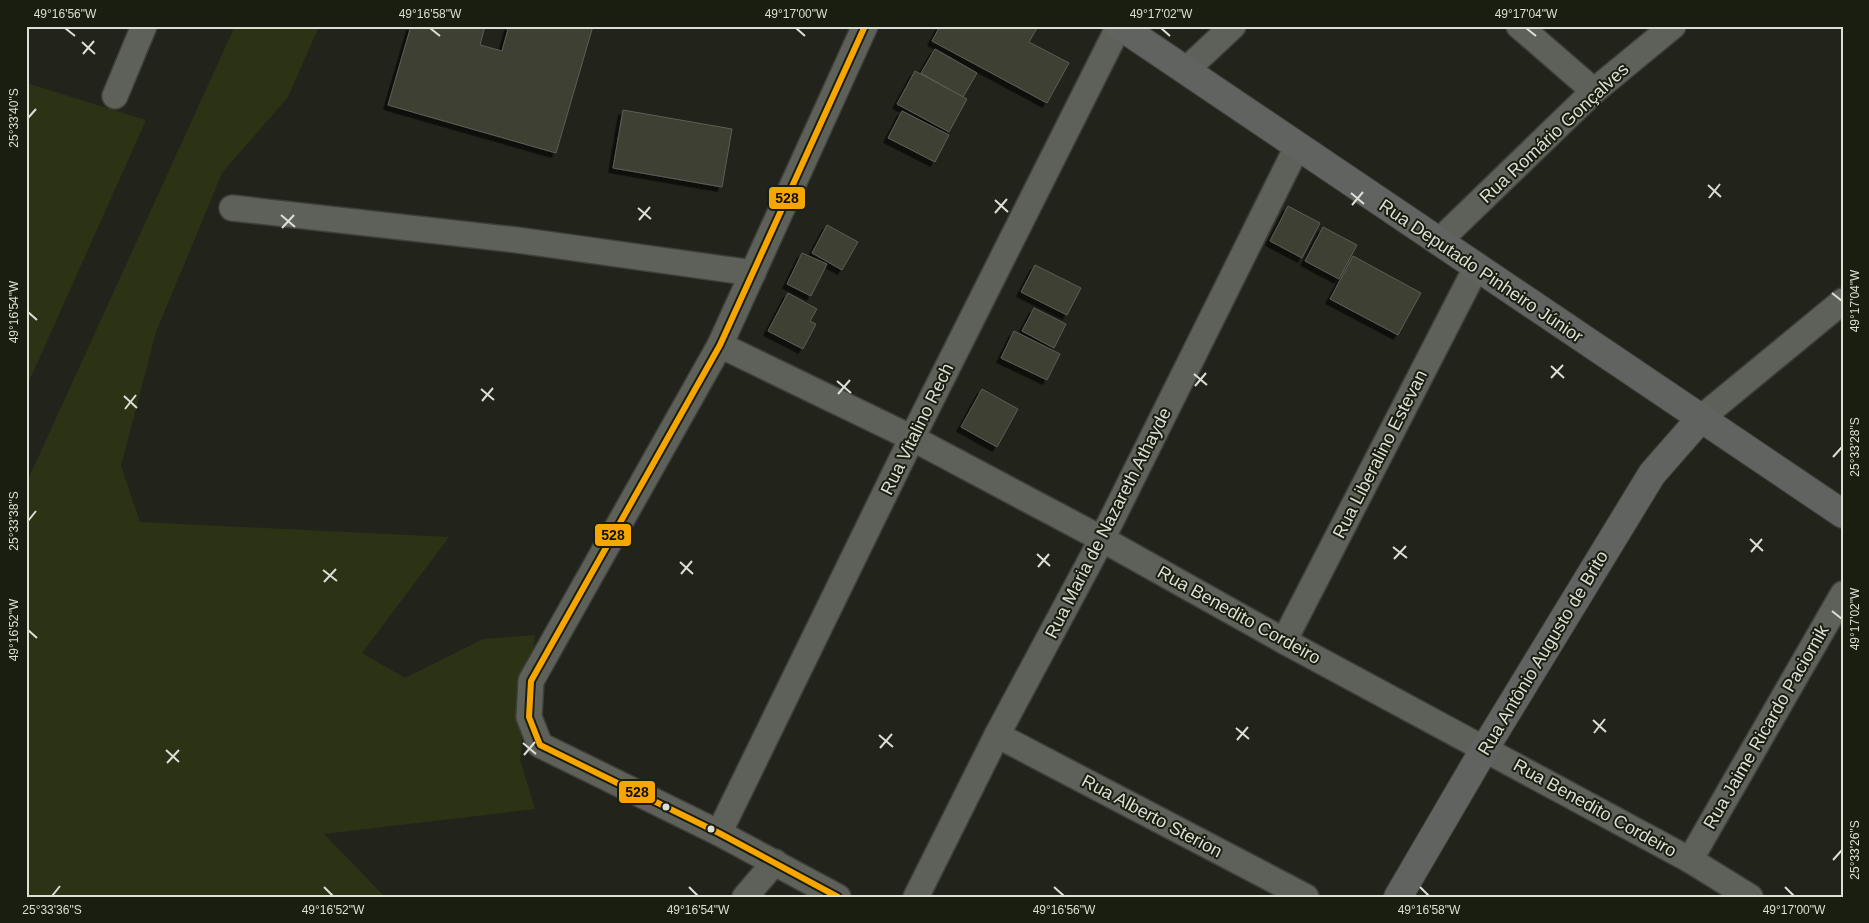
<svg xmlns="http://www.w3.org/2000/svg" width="1869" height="923" font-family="Helvetica,sans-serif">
<defs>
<filter id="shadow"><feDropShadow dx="-4.5" dy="4.5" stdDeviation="0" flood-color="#0009"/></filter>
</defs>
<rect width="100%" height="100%" fill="#22241c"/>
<g fill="#2c3314">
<path d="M 235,26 L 319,26 L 288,97 L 222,173 L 156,332 L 121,466 L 140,522 L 449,537 L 362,653 L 405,678 L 483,639 L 535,635 L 520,760 L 535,809 L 324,834 L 385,897 L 26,897 L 26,484 Z"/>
<path d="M 26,83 L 146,120 L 26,388 Z"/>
</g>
<g fill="#3c3f30" stroke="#5c5e57" filter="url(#shadow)">
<path d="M 411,26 L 485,26 L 480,45 L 502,51 L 509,26 L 593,26 L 556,153 L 388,105 Z"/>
<path d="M 940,26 L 1034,26 L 1037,28 L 1029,42 L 1069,63 L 1047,103 L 932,41 Z"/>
<path d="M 935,49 L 977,73 L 963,97 L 921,73 Z"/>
<path d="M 915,71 L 967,99 L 949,132 L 897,104 Z"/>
<path d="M 623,110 L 732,129 L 722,187 L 613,168 Z"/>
<path d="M 902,111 L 949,135 L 935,162 L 888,138 Z"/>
<path d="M 1288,206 L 1320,223 L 1302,258 L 1270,241 Z"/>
<path d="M 827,225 L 858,242 L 842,270 L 812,253 Z"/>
<path d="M 1323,227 L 1357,245 L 1339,279 L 1305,261 Z"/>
<path d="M 802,253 L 827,264 L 811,296 L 787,284 Z"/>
<path d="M 1353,256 L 1421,293 L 1398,335 L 1330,299 Z"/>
<path d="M 1035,265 L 1081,288 L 1067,315 L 1021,292 Z"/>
<path d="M 788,293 L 817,309 L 810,321 L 816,324 L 803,349 L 768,331 Z"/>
<path d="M 1034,308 L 1066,324 L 1054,348 L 1022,331 Z"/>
<path d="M 1014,331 L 1060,354 L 1047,380 L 1001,358 Z"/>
<path d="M 982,389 L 1018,409 L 997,447 L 961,427 Z"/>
</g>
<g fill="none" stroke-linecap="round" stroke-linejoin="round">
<defs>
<g id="street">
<path d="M 1519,26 L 1594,91"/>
<path d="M 1186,70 L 1233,26"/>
<path d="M 115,96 L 144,26"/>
<path d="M 232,208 L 517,240 L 753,273"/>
<path d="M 1438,242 L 1594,91 L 1673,26"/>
<path d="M 720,345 L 912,438 L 1102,539 L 1284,641 L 1690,860 L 1750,897"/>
<path d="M 1701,418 L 1843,301"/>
<path d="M 1284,641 L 1476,268"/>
<path d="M 997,735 L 1306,897"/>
<path d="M 719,833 L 912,438 L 1119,26"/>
<path d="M 1690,860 L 1843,594"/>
<path d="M 745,897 L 775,862"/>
<path d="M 838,897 L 719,833 L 540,745 L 529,717 L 531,681 L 720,345 L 865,26"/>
<path d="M 916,897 L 997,735 L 1102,539 L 1297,147"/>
</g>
<g id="secondary">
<path d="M 1120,26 L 1843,514"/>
<path d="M 1398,897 L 1485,748 L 1652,474 L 1701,418"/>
</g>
</defs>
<use href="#street" stroke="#3d3f38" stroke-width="28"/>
<use href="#secondary" stroke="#3d3f38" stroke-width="30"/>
<use href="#street" stroke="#5e605a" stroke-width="25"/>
<use href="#secondary" stroke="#606360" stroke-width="28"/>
<defs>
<path id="bus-1" d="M 838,897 L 719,833 L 540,745 L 529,717 L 531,681 L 720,345 L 865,26"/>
</defs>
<use href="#bus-1" stroke="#1a1e10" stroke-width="10"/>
<use href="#bus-1" stroke="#f7a600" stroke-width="6"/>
</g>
<path fill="none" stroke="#dcdfd6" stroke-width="2" d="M 65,28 L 75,36M 430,28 L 440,36M 796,28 L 805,36M 1161,28 L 1170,36M 1526,28 L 1536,36M 82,42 L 95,54M 83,54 L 94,41M 28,118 L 36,109M 1708,185 L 1721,197M 1351,193 L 1364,204M 1709,198 L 1720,184M 995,200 L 1008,212M 1352,205 L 1363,192M 638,208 L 651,219M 995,213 L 1007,199M 281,215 L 295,227M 639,220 L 650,207M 282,228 L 294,215M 1832,293 L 1842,301M 28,312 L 37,320M 1551,366 L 1564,378M 1194,374 L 1207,385M 1551,378 L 1563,365M 837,381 L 851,393M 1195,386 L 1206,373M 481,389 L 494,400M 838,394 L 850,380M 124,396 L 137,408M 482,401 L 493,388M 125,409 L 136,395M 1833,457 L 1842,447M 28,521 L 36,511M 1750,539 L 1763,551M 1393,547 L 1407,558M 1751,552 L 1762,539M 1037,554 L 1050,566M 1394,559 L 1406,546M 680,562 L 693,574M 1038,567 L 1049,554M 323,570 L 337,581M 681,574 L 692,561M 324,582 L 336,569M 1832,611 L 1842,619M 28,630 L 37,638M 1593,720 L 1606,732M 1236,728 L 1249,739M 1594,733 L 1605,719M 879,735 L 893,747M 1237,740 L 1248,727M 523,743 L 536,754M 880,748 L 892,734M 166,750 L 179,762M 524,755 L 535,742M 167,763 L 179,750M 1833,860 L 1842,850M 324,887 L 333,896M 689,887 L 698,896M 1054,887 L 1064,896M 1420,887 L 1429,896M 1785,887 L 1794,896M 52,896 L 60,886"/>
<g fill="#dcdfd6" stroke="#1a1e10" stroke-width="2">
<circle cx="666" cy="807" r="4.5"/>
<circle cx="711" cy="829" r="4.5"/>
</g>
<g text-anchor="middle" stroke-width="4" stroke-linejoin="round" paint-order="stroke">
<g font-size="18" fill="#dcdfd6" stroke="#1a1e10">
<text transform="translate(1554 133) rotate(-43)" y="6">Rua Romário Gonçalves</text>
<text transform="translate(1481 271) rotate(34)" y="6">Rua Deputado Pinheiro Júnior</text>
<text transform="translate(917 429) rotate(-64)" y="6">Rua Vitalino Rech</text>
<text transform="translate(1380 454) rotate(-63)" y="6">Rua Liberalino Estevan</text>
<text transform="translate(1108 523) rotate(-63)" y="6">Rua Maria de Nazareth Athayde</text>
<text transform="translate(1239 615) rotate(29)" y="6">Rua Benedito Cordeiro</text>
<text transform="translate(1543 653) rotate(-59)" y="6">Rua Antônio Augusto de Brito</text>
<text transform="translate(1766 727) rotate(-60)" y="6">Rua Jaime Ricardo Paciornik</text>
<text transform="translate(1595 808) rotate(29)" y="6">Rua Benedito Cordeiro</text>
<text transform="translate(1152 816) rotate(28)" y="6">Rua Alberto Sterion</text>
</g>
</g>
<g stroke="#1a1e10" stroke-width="2">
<rect x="768" y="186" width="38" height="24" rx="5" fill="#f7a600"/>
<rect x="594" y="523" width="38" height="24" rx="5" fill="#f7a600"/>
<rect x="618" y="780" width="38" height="24" rx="5" fill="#f7a600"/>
</g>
<g font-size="14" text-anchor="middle" font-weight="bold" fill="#111">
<text x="787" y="203">528</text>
<text x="613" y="540">528</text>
<text x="637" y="797">528</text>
</g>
<rect width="1869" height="923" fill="none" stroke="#1a1e10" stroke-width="55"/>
<rect x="28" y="28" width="1814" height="868" fill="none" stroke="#dcdfd6" stroke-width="2"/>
<g font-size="12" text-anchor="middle" fill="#dcdfd6">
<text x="65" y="18">49°16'56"W</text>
<text x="430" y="18">49°16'58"W</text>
<text x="796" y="18">49°17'00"W</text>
<text x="1161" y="18">49°17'02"W</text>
<text x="1526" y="18">49°17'04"W</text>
<text transform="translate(14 118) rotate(-90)" y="4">25°33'40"S</text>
<text transform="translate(1855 301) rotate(-90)" y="4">49°17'04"W</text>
<text transform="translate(14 312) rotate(-90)" y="4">49°16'54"W</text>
<text transform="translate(1855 447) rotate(-90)" y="4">25°33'28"S</text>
<text transform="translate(14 521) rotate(-90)" y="4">25°33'38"S</text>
<text transform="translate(1855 619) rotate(-90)" y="4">49°17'02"W</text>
<text transform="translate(14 630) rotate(-90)" y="4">49°16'52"W</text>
<text transform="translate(1855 850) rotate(-90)" y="4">25°33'26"S</text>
<text x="52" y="914">25°33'36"S</text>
<text x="333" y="914">49°16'52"W</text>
<text x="698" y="914">49°16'54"W</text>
<text x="1064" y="914">49°16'56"W</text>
<text x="1429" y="914">49°16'58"W</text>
<text x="1794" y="914">49°17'00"W</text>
</g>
</svg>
